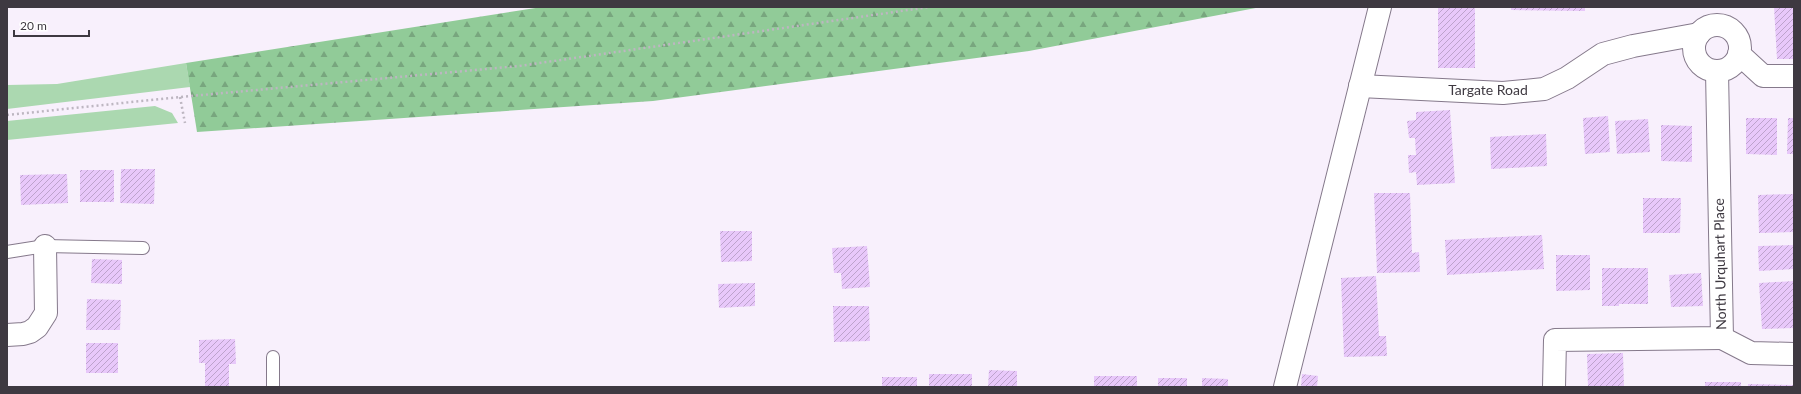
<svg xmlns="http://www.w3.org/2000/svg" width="1801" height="394" font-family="Lato,sans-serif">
<defs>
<pattern id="forest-firs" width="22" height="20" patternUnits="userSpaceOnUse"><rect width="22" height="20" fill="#91cb98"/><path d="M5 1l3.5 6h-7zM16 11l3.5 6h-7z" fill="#78a67e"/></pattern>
<pattern id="building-hatch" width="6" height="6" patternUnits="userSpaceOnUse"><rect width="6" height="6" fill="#e8c8fa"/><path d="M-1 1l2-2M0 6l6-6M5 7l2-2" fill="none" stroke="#bda3cc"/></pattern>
</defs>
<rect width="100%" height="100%" fill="#f8f0fc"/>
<g fill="#abd8b0">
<path d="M 186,63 L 190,87 L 7,109 L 7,85 L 57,84 Z"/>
<path d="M 155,106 L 172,113 L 178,123 L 7,140 L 7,121 Z"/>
</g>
<path fill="url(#forest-firs)" d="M 542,7 L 1261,7 L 1029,51 L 653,101 L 197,132 L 186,63 Z"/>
<g fill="url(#building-hatch)">
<rect x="1438" y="7" width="37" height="61"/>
<path d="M 1511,7 L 1585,7 L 1585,11 L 1511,10 Z"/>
<path d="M 1774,7 L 1794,7 L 1794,59 L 1777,59 Z"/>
<path d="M 1450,110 L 1455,183 L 1417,185 L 1416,172 L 1409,173 L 1408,155 L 1416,155 L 1415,138 L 1409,138 L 1407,121 L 1416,120 L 1416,112 Z"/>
<path d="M 1608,116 L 1610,152 L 1585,154 L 1583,118 Z"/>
<path d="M 1746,118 L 1777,118 L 1777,155 L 1746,154 Z"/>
<path d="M 1788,118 L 1794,118 L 1794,154 L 1787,154 Z"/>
<path d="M 1648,119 L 1650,152 L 1617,154 L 1615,121 Z"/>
<path d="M 1661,125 L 1692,126 L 1692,162 L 1661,161 Z"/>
<path d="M 1546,134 L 1547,166 L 1491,169 L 1490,137 Z"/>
<path d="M 121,169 L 155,169 L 154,204 L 120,203 Z"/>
<rect x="80" y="170" width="34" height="32"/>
<path d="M 67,174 L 68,203 L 21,205 L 20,175 Z"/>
<path d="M 1374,193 L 1410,193 L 1412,253 L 1419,252 L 1420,272 L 1377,273 Z"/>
<path d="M 1793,194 L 1794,232 L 1759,233 L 1758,195 Z"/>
<path d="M 1643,198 L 1681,198 L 1680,233 L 1643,233 Z"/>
<path d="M 720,231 L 752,231 L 752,261 L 721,262 Z"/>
<path d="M 1542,235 L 1544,269 L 1447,275 L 1445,240 Z"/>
<path d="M 1794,245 L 1794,269 L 1759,271 L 1758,246 Z"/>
<path d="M 867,246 L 870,287 L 842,289 L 841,273 L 834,273 L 832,248 Z"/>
<path d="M 1556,255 L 1590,255 L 1590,290 L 1556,291 Z"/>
<path d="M 92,259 L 122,260 L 122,284 L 91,283 Z"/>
<path d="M 1602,268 L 1648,268 L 1648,304 L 1619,304 L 1619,306 L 1602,306 Z"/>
<path d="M 1701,273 L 1703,306 L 1671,307 L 1669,275 Z"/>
<path d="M 1376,276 L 1379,336 L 1386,336 L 1387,356 L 1344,357 L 1341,278 Z"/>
<path d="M 1794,281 L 1794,328 L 1762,329 L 1759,283 Z"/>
<path d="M 755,283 L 755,306 L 719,308 L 718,284 Z"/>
<path d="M 87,299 L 121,300 L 120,330 L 86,330 Z"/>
<path d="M 833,306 L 869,306 L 870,341 L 834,342 Z"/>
<path d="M 235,339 L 236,364 L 229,364 L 229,387 L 205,387 L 205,363 L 199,363 L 199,340 Z"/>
<rect x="86" y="343" width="32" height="30"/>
<path d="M 1623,353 L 1624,387 L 1588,387 L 1587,354 Z"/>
<path d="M 989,370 L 1017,371 L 1017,387 L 988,387 Z"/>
<rect x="929" y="374" width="43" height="13"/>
<path d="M 1302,374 L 1318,376 L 1317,387 L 1301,387 Z"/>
<rect x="1094" y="376" width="43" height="11"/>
<rect x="882" y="377" width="35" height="10"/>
<rect x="1158" y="378" width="29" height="9"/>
<path d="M 1202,378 L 1228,379 L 1228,387 L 1202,387 Z"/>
<rect x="1705" y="382" width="36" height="5"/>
<path d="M 1748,384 L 1793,385 L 1793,387 L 1748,387 Z"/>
</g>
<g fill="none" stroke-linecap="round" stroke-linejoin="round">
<defs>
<g id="lane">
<path d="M 7,252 L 45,246 L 143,248"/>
<path d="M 273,357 L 273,387"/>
</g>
<g id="street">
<circle cx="1717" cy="48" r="23"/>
<path d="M 1739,54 L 1763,76 L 1794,76"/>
<path d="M 1360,86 L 1503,93 L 1544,89 L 1567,78 L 1603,54 L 1633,46 L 1699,34"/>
<path d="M 7,335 L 23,334 L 30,332 L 37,327 L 46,313 L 45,246"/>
<path d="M 1722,338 L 1751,353 L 1794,354"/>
<path d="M 1285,387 L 1380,7"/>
<path d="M 1554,387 L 1555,340 L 1722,338 L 1717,71"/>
</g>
</defs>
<use href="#lane" stroke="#85798b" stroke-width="14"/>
<use href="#street" stroke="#85798b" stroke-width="24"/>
<g stroke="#bdb6c1" stroke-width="2.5" stroke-dasharray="2 3" stroke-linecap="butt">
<path d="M 180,97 L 185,123"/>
<path d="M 7,115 L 180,97 L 519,66 L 929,7"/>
</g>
<use href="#lane" stroke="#fff" stroke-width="12"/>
<use href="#street" stroke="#fff" stroke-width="22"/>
</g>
<g text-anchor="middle" stroke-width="3.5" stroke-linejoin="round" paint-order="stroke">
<g font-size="14" fill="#3e3941" stroke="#fff">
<text x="1488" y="95">Targate Road</text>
<text transform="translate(1720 264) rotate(-91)" y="5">North Urquhart Place</text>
</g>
</g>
<rect width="1801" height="394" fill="none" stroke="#3e3941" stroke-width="16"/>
<path d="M14 30v6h75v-6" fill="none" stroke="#3e3941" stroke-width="2"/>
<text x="20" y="30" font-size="12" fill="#3e3941" stroke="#ffffff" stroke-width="3" paint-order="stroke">20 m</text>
</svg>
